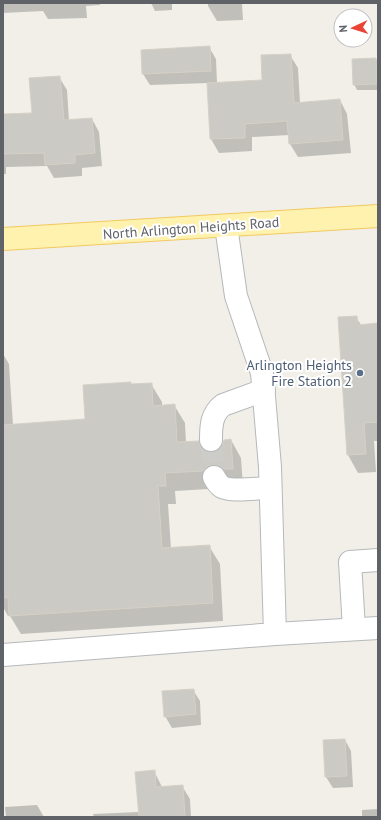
<svg xmlns="http://www.w3.org/2000/svg" width="381" height="820" font-family="'PT Sans',sans-serif">
<rect width="100%" height="100%" fill="#f1efe8"/>
<g fill="#0003">
<path d="M 3,3 L 100,3 L 100,5 L 86,6 L 87,18 L 48,19 L 43,11 L 3,13 Z"/>
<path d="M 151,3 L 202,3 L 172,4 L 172,10 L 155,11 Z"/>
<path d="M 208,3 L 252,3 L 242,4 L 243,20 L 217,21 L 208,6 Z"/>
<path d="M 209,47 L 216,59 L 217,83 L 263,81 L 290,55 L 298,68 L 300,103 L 340,100 L 347,114 L 351,153 L 298,157 L 290,144 L 289,135 L 252,137 L 252,151 L 219,153 L 211,139 L 208,83 L 150,85 L 143,74 Z"/>
<path d="M 376,59 L 378,63 L 378,90 L 357,90 L 354,84 Z"/>
<path d="M 59,77 L 67,90 L 69,121 L 92,119 L 99,132 L 102,166 L 82,168 L 82,176 L 54,178 L 47,166 L 6,167 L 6,174 L 3,174 L 3,116 L 33,114 Z"/>
<path d="M 356,317 L 361,325 L 378,324 L 378,441 L 374,441 L 376,472 L 358,473 L 348,455 L 339,318 Z"/>
<path d="M 3,354 L 9,364 L 13,425 L 86,420 L 130,383 L 132,385 L 151,384 L 162,402 L 162,406 L 174,405 L 185,423 L 186,443 L 198,442 L 204,451 L 211,453 L 218,452 L 231,440 L 241,458 L 243,487 L 175,491 L 176,504 L 168,504 L 171,549 L 209,546 L 220,564 L 223,621 L 21,634 L 10,616 L 8,616 L 3,607 Z"/>
<path d="M 193,690 L 200,701 L 201,725 L 172,728 L 165,716 Z"/>
<path d="M 345,740 L 351,751 L 353,787 L 333,788 L 326,777 Z"/>
<path d="M 154,771 L 162,787 L 182,786 L 190,799 L 191,817 L 94,817 L 93,814 L 139,812 Z"/>
<path d="M 37,805 L 44,817 L 6,817 L 5,807 Z"/>
<path d="M 378,809 L 378,817 L 362,817 L 362,810 Z"/>
</g>
<g fill="#cccac5" stroke="#d6d1c6">
<path d="M 210,46 L 211,71 L 142,74 L 141,50 Z"/>
<path d="M 291,54 L 294,103 L 340,99 L 343,140 L 289,144 L 287,121 L 245,124 L 245,138 L 210,139 L 207,83 L 262,80 L 261,55 Z"/>
<path d="M 376,58 L 377,84 L 353,85 L 352,59 Z"/>
<path d="M 60,76 L 64,120 L 92,118 L 95,153 L 75,155 L 75,163 L 45,165 L 44,153 L 3,154 L 3,114 L 32,113 L 29,78 Z"/>
<path d="M 357,316 L 358,325 L 378,323 L 378,422 L 364,423 L 366,454 L 347,455 L 338,317 Z"/>
<path d="M 131,382 L 131,384 L 152,383 L 153,406 L 175,404 L 177,442 L 199,441 L 200,447 L 204,451 L 211,452 L 218,451 L 222,447 L 224,440 L 231,439 L 233,469 L 223,469 L 220,466 L 214,465 L 208,466 L 203,471 L 165,473 L 166,486 L 158,486 L 162,548 L 210,545 L 213,603 L 9,616 L 8,597 L 3,598 L 3,425 L 85,419 L 83,385 Z"/>
<path d="M 194,689 L 196,714 L 164,717 L 162,691 Z"/>
<path d="M 345,739 L 347,776 L 325,777 L 323,740 Z"/>
<path d="M 155,770 L 156,787 L 183,785 L 185,817 L 139,817 L 135,772 Z"/>
</g>
<g fill="none" stroke-linecap="round" stroke-linejoin="round">
<path stroke="#ccccc8" stroke-width="22" stroke-dasharray="22 11" stroke-linecap="butt" d="M 211,440 L 214,477"/>
<defs>
<g id="minor">
<path d="M 211,440 C 211,427 211,414 223,405 L 264,390"/>
<path d="M 214,477 C 216,481 218,484 222,487 C 232,492 258,488 270,488"/>
<path d="M 354,629 L 350,562 L 378,560"/>
<path d="M 275,634 L 378,628"/>
<path d="M 3,655 L 275,634 L 270,467 L 262,373 L 236,296 L 226,226"/>
</g>
<path id="major" d="M 3,239 L 378,216"/>
</defs>
<use href="#minor" stroke="#b5b8bc" stroke-width="24"/>
<use href="#major" stroke="#f2c960" stroke-width="24"/>
<use href="#minor" stroke="#fff" stroke-width="22"/>
<use href="#major" stroke="#fff2af" stroke-width="22"/>
</g>
<circle fill="#5c6f8a" stroke="#fff" stroke-width="1.5" cx="360" cy="373" r="4"/>
<g text-anchor="middle" stroke-width="4" stroke-linejoin="round" paint-order="stroke">
<g font-size="14" fill="#5f6368" stroke="#fff">
<text transform="translate(191 228) rotate(-4)" y="5">North Arlington Heights Road</text>
</g>
<g font-size="14" fill="#4e5e75" stroke="#fff" text-anchor="end">
<text x="352" y="370">Arlington Heights<tspan x="352" dy="16">Fire Station 2</tspan></text>
</g>
</g>
<rect width="381" height="820" fill="none" stroke="#5f6368" stroke-width="8"/>
<g transform="translate(353 28) rotate(266)"><circle r="19" fill="#ffffff" stroke="#bfc1c3"/>
<path d="M0-3L7 15L0 10L-7 15Z" fill="#ea4335"/>
<text y="-6" font-size="11" font-weight="bold" text-anchor="middle" fill="#5f6368">N</text>
</g>
</svg>
